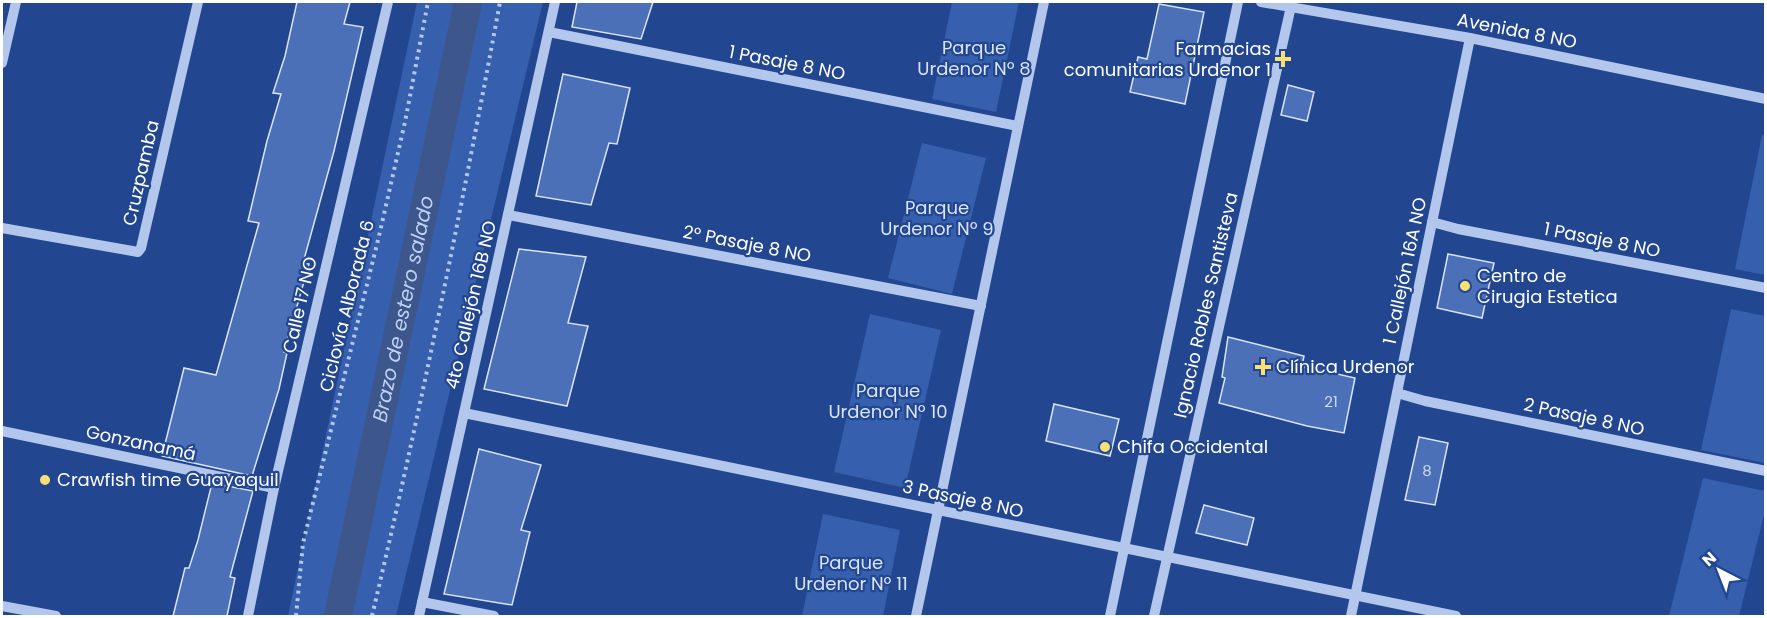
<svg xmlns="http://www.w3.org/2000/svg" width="1767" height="618" font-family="Poppins,sans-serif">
<rect width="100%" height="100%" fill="#224690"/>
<g fill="#365fad">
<path d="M 417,2 L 543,2 L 396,616 L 288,616 Z"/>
<path d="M 952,2 L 1019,2 L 996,112 L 932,99 Z"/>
<path d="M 1762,135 L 1766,136 L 1765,275 L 1735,269 Z"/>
<path d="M 922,143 L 986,158 L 952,294 L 888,278 Z"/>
<path d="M 1731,309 L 1765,316 L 1765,463 L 1701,450 Z"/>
<path d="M 870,314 L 941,330 L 905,488 L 834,472 Z"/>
<path d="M 1703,478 L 1765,491 L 1765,511 L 1739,616 L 1669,616 Z"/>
<path d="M 823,514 L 900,530 L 883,616 L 802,616 Z"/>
</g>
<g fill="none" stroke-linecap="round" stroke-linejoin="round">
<path stroke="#3d578d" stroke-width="28" id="s1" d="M 338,616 L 468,2"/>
</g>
<g fill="#4b70b7" stroke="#d9e4f9" stroke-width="1.5">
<path d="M 297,2 L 350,2 L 344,24 L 363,27 L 334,151 L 303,263 L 309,264 L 284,352 L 287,353 L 279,389 L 252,476 L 162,456 L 184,368 L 216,375 L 259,223 L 248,221 L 267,141 L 281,94 L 273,93 L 285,56 Z"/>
<path d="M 577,2 L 653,2 L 641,39 L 572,27 Z"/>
<path d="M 1159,4 L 1204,12 L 1185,104 L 1130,92 L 1138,57 L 1147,59 Z"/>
<path d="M 563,74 L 630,88 L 617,144 L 609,143 L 591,205 L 536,196 Z"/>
<path d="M 1288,85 L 1314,92 L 1307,121 L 1281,115 Z"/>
<path d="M 519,249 L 586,257 L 568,323 L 588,326 L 567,406 L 484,389 Z"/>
<path d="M 1448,254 L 1494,263 L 1482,318 L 1437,308 Z"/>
<path d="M 1228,337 L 1304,356 L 1302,366 L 1355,378 L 1344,433 L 1307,426 L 1219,403 L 1225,378 L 1222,377 Z"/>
<path d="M 1054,404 L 1119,419 L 1110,456 L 1046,441 Z"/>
<path d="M 1419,437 L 1448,443 L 1435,505 L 1405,500 Z"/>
<path d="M 479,449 L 541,465 L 521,530 L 530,532 L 512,605 L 444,594 Z"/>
<path d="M 212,483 L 253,491 L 230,577 L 235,578 L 227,616 L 173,616 L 185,568 L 189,568 L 198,540 Z"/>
<path d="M 1204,505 L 1254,518 L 1247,545 L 1196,533 Z"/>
</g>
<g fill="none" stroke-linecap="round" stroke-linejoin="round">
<g stroke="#b3c7ec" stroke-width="4" stroke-dasharray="3 4.5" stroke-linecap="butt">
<path d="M 296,616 L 303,543 L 379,236 L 405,122 L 428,2"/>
<path d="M 372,616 C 420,413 462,207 500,2"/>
</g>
<g stroke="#b3c7ec" stroke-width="10">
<path d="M 1261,2 L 1470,38 L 1766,99"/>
<path d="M 549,32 L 1018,126"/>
<path d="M 2,63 L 16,2"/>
<path d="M 508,215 L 981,306"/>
<path d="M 1432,222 L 1458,229 L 1766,288"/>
<path d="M 2,228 L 138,252 L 141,248 L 198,2"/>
<path d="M 1397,393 L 1425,401 L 1766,471"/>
<path d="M 464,413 L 1456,616"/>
<path d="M 2,431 L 274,488"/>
<path d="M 422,602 L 494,616"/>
<path d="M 2,606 L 56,616"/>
<path d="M 248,616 L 274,488 L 388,2"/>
<path d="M 419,616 L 555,2"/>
<path d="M 916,616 L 1044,2"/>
<path d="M 1110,616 L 1238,2"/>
<path d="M 1154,616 L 1292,2"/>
<path d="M 1351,616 L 1470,38"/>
</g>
</g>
<g fill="#f8e076" stroke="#224690" stroke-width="2">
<path d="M1280 50h6v6h6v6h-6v6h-6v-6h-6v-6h6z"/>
<circle cx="1465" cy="286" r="6"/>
<path d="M1260 358h6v6h6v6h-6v6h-6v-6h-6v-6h6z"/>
<circle cx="1105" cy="447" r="6"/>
<circle cx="45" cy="480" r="6"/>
</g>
<g text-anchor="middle" stroke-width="4.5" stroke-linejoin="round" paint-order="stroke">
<g font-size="15" fill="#d2dbed">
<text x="1331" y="407">21</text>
<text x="1427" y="476">8</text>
</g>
<g font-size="18" fill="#fff" stroke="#224690">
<text transform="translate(1517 31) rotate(11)" y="6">Avenida 8 NO</text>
<text transform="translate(787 63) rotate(11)" y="6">1 Pasaje 8 NO</text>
<text transform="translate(141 173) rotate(-77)" y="6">Cruzpamba</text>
<text transform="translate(1602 240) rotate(11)" y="6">1 Pasaje 8 NO</text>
<text transform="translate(747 244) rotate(11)" y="6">2° Pasaje 8 NO</text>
<text transform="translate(1405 271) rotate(-78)" y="6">1 Callejón 16A NO</text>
<text transform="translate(300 305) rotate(-77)" y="6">Calle 17 NO</text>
<text transform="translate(471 305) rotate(-77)" y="6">4to Callejón 16B NO</text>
<text transform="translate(1206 305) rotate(-77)" y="6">Ignacio Robles Santisteva</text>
<text transform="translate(347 306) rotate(-76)" y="6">Ciclovía Alborada 6</text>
<text transform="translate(1584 417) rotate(12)" y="6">2 Pasaje 8 NO</text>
<text transform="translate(141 443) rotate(12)" y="6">Gonzanamá</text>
<text transform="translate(963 499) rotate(12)" y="6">3 Pasaje 8 NO</text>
</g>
<g font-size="18" fill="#d9e4f9" stroke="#224690">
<text x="974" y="54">Parque<tspan x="974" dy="21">Urdenor Nº 8</tspan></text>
<text x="937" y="214">Parque<tspan x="937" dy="21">Urdenor Nº 9</tspan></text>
<text x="888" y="397">Parque<tspan x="888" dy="21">Urdenor Nº 10</tspan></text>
<text x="851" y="569">Parque<tspan x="851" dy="21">Urdenor Nº 11</tspan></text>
</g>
<g font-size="18" fill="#fff" stroke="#224690" text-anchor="start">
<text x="1271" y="55" text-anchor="end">Farmacias<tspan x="1271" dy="21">comunitarias Urdenor 1</tspan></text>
<text x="1477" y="282">Centro de<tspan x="1477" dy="21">Cirugia Estetica</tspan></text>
<text x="1276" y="373">Clínica Urdenor</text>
<text x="1117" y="453">Chifa Occidental</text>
<text x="57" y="486">Crawfish time Guayaquil</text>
</g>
<g font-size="20" font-style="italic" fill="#bfd1f3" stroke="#224690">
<text dy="7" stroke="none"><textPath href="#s1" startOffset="314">Brazo de estero salado</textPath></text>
</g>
</g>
<rect width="1767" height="618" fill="none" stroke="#ffffff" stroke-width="6"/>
<g transform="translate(1719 570) rotate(318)" stroke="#224690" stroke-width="4.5" paint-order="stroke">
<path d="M0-4.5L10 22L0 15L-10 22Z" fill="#ffffff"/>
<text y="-9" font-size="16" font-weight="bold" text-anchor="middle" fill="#ffffff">N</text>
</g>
</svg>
